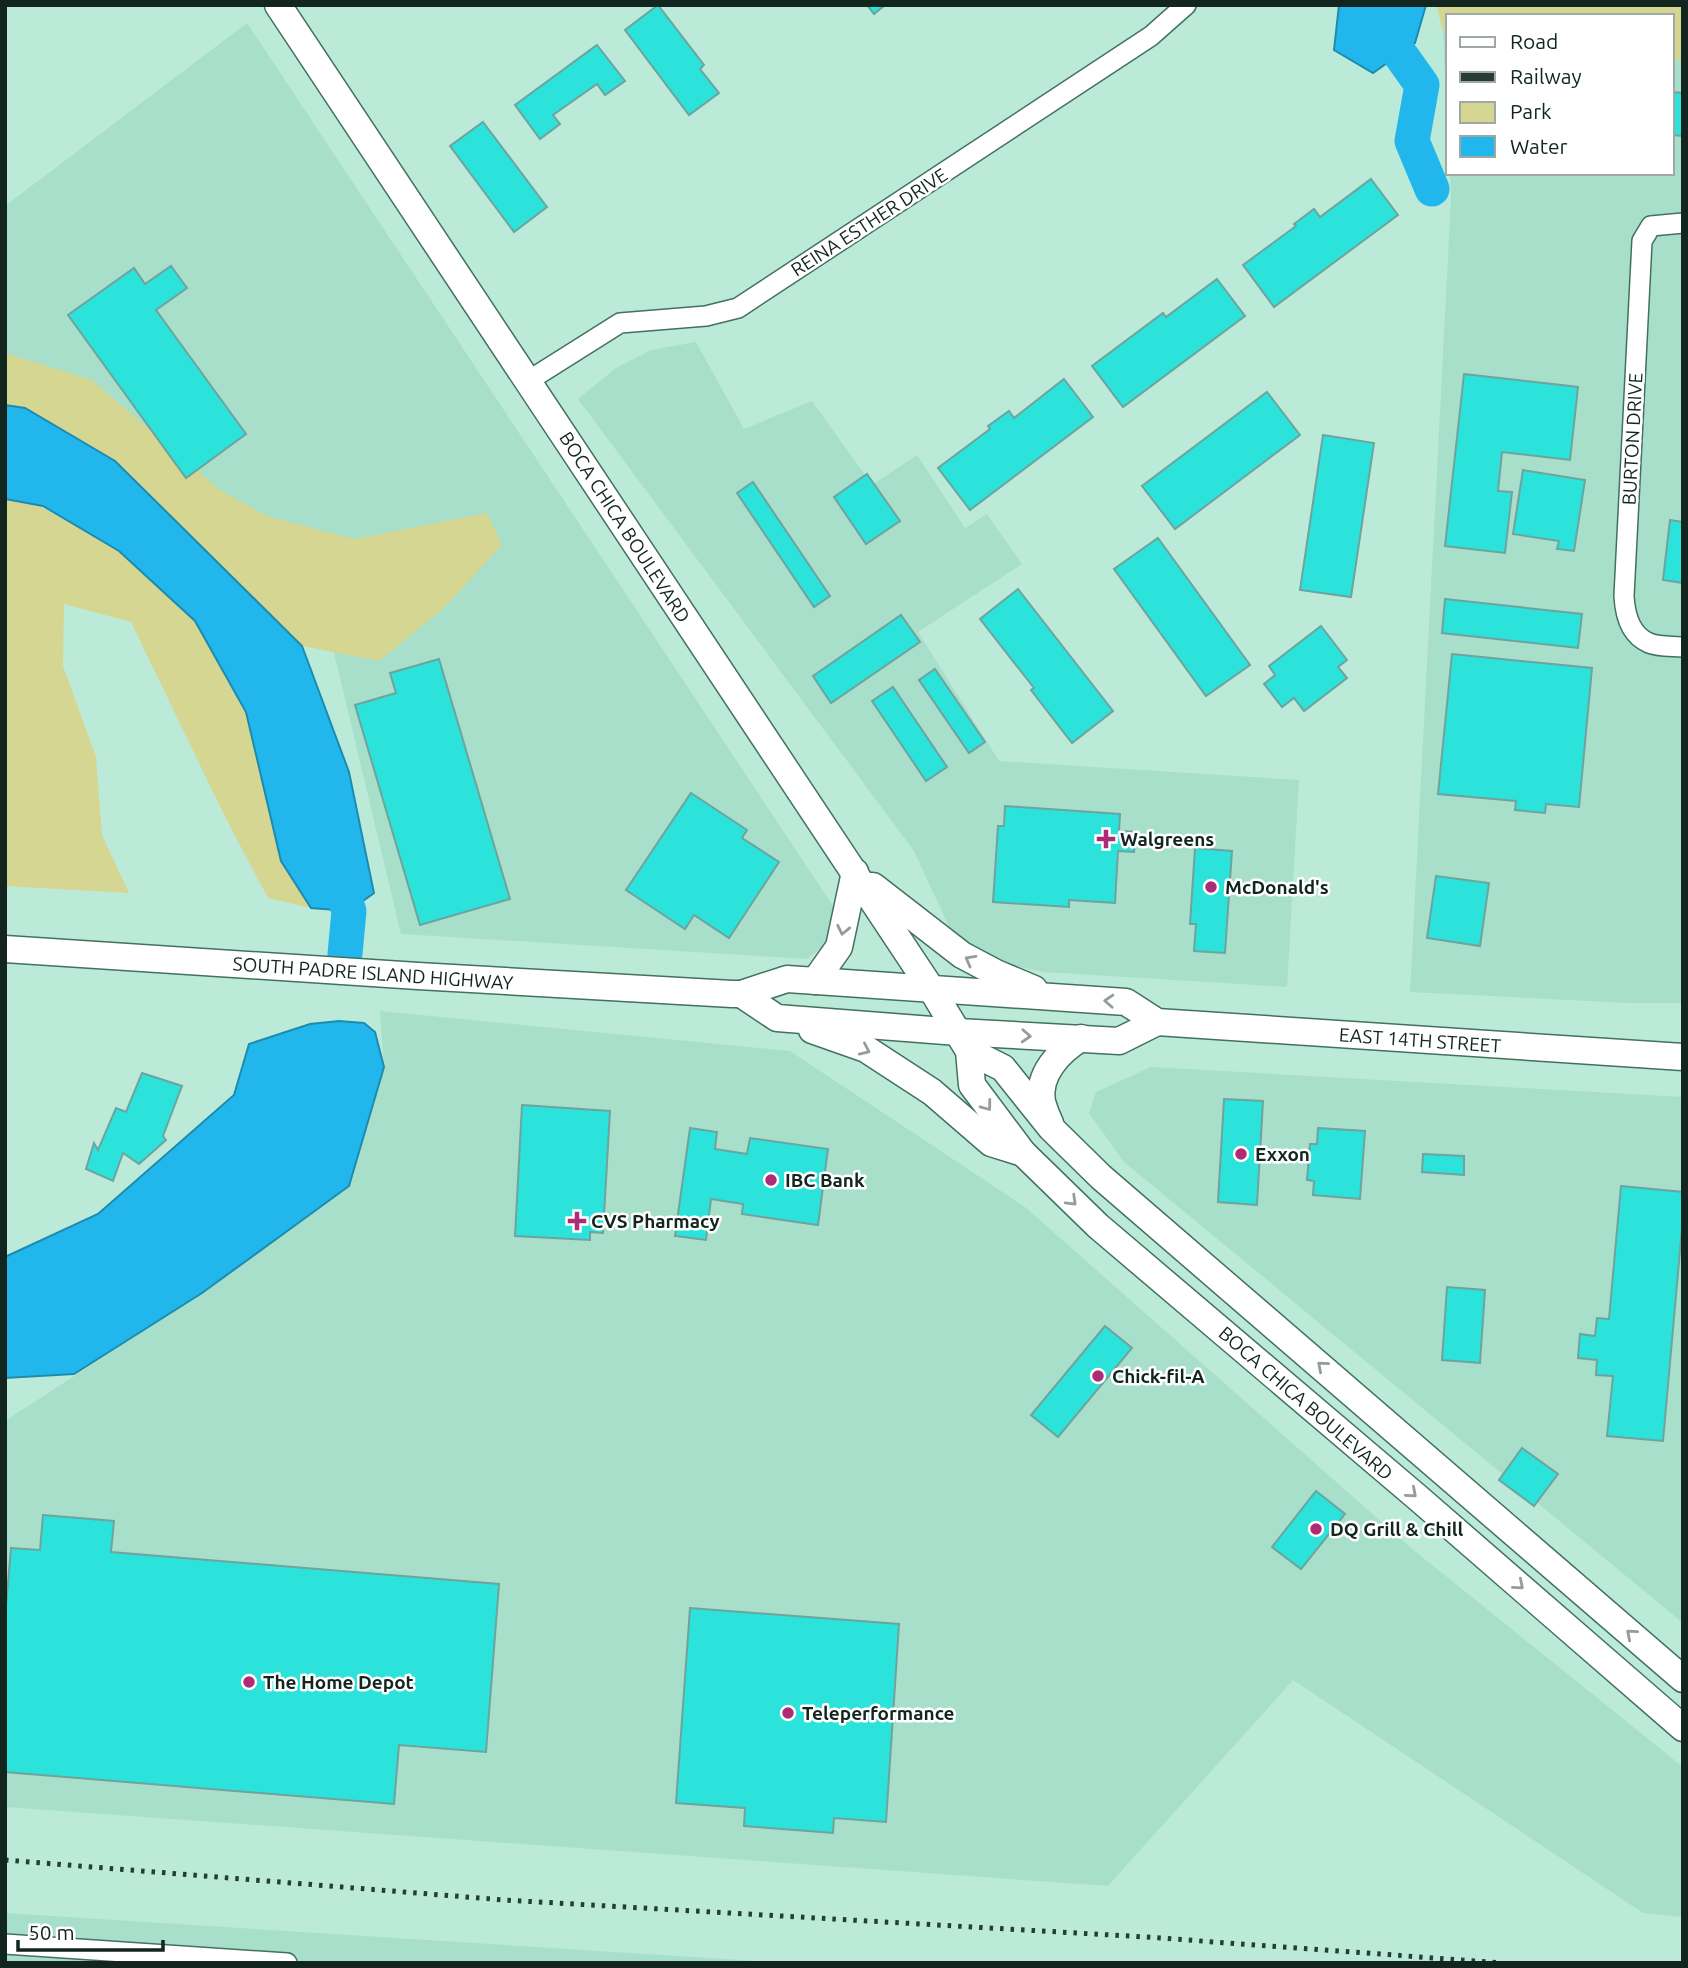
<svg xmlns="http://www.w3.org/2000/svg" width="1688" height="1968" font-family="Ubuntu,sans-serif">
<rect width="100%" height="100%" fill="#bbebd8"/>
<g fill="#a7dfca">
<path d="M 247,23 L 837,912 L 831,941 L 807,959 L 401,934 L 330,636 L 57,378 L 5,372 L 5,206 Z"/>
<path d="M 1443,31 L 1448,31 L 1448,140 Z"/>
<path d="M 1672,60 L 1683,61 L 1683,1003 L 1628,1003 L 1410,992 L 1451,199 L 1450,173 L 1672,173 Z"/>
<path d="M 696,342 L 744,429 L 812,401 L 872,485 L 917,455 L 965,528 L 987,514 L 1022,564 L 918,632 L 999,761 L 1299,780 L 1287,987 L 1044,972 L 962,955 L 914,851 L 578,399 L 616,368 L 651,350 Z"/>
<path d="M 380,1011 L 790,1051 L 1025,1207 L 1411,1548 L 1683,1767 L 1683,1917 L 1643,1913 L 1293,1680 L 1108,1886 L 5,1807 L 5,1421 L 202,1293 L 349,1186 L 384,1067 Z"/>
<path d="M 1151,1067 L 1683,1097 L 1683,1623 L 1124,1162 L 1089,1113 L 1096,1092 Z"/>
<path d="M 5,1913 L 787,1963 L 5,1963 Z"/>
</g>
<g fill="#d4d692">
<path d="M 1436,5 L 1683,5 L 1683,61 L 1672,60 L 1672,16 L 1448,16 L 1448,31 L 1443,31 Z"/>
<path d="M 5,353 L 92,380 L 220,490 L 267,516 L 354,539 L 487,513 L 502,545 L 443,609 L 379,661 L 302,646 L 115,461 L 25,408 L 5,405 Z"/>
<path d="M 5,499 L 38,505 L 119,551 L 195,621 L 246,712 L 281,861 L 311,908 L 268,898 L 226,819 L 131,622 L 64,604 L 63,666 L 96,757 L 102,835 L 129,893 L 5,886 Z"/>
</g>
<g fill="#22b7ec" stroke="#1d8bae" stroke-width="2">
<path d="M 1339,5 L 1426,5 L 1415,43 L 1373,73 L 1334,50 Z"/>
<path d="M 5,405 L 25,408 L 115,461 L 302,646 L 349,772 L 374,893 L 349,911 L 311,908 L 281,861 L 246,712 L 195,621 L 119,551 L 43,506 L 5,499 Z"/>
<path d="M 339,1021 L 364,1023 L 375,1032 L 384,1067 L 349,1186 L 202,1293 L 74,1374 L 5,1378 L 5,1257 L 98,1214 L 234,1095 L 249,1044 L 310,1024 Z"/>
</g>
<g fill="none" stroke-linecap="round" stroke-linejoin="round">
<g stroke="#22b7ec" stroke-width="35">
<path d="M 1384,5 L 1382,29 L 1422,85 L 1412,141 L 1432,189"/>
<path d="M 333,866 L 349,911 L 345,954"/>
</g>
</g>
<g fill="#2be3da" stroke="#6ea39e" stroke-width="2">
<path d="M 658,5 L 704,65 L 700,69 L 719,93 L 689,115 L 625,30 Z"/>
<path d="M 867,5 L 885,5 L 874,14 Z"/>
<path d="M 597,45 L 625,81 L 605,95 L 597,84 L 553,115 L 560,124 L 540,139 L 515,105 Z"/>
<path d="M 1672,92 L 1683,93 L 1683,136 L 1672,135 Z"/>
<path d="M 483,122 L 547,207 L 514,232 L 450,146 Z"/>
<path d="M 1371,179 L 1398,215 L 1274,307 L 1243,265 L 1296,226 L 1294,224 L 1314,209 L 1320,217 Z"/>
<path d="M 171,266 L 187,288 L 156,310 L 246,434 L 186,478 L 68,315 L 134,268 L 145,284 Z"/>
<path d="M 1217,279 L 1245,316 L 1123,407 L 1092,366 L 1163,313 L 1166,317 Z"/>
<path d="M 1464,374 L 1578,387 L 1570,460 L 1502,452 L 1498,491 L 1512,492 L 1505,553 L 1445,546 Z"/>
<path d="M 1064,379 L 1093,417 L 970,510 L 938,468 L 990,429 L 988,426 L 1009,411 L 1014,418 Z"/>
<path d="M 1267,392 L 1300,435 L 1175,529 L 1142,486 Z"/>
<path d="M 1323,435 L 1374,443 L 1351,597 L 1300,590 Z"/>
<path d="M 1523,470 L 1585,480 L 1574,551 L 1557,549 L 1559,541 L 1513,534 Z"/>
<path d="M 867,474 L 900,521 L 866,544 L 834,497 Z"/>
<path d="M 753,482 L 830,596 L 814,607 L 737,493 Z"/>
<path d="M 1670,520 L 1683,522 L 1683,583 L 1663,580 Z"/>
<path d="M 1158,538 L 1250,665 L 1206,696 L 1114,569 Z"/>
<path d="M 1018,589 L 1113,711 L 1072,743 L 1031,690 L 1034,688 L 980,619 Z"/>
<path d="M 1445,599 L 1582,614 L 1578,648 L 1442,633 Z"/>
<path d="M 901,615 L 920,642 L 831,703 L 813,676 Z"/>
<path d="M 1321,626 L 1347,660 L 1338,667 L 1347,678 L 1304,711 L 1294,698 L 1282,707 L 1264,684 L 1275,675 L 1269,666 Z"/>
<path d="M 1452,654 L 1592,668 L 1579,807 L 1546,804 L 1545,813 L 1515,810 L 1516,801 L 1438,794 Z"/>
<path d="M 439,659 L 510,899 L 420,925 L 355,705 L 396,693 L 390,673 Z"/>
<path d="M 935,669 L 985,742 L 969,753 L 919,680 Z"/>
<path d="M 893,687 L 947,767 L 926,781 L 872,701 Z"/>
<path d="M 691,793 L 747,830 L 742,838 L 779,862 L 729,938 L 694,915 L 685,929 L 626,890 Z"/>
<path d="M 1005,806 L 1120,814 L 1119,831 L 1136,832 L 1134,852 L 1118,851 L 1115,903 L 1069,900 L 1069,907 L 993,902 L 998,826 L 1004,826 Z"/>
<path d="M 1195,848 L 1232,851 L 1225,953 L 1194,951 L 1196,924 L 1190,924 Z"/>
<path d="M 1436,876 L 1489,883 L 1480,946 L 1427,938 Z"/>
<path d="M 142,1073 L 182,1086 L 163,1136 L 166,1140 L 139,1164 L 123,1153 L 113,1181 L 86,1169 L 94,1143 L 98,1150 L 116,1108 L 126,1112 Z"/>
<path d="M 1224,1099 L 1263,1101 L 1257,1205 L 1218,1202 Z"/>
<path d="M 522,1105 L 610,1111 L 603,1233 L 590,1232 L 590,1240 L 515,1236 Z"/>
<path d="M 690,1128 L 717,1132 L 715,1149 L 747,1154 L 750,1138 L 828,1149 L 818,1225 L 742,1214 L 743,1204 L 711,1199 L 706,1240 L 675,1236 Z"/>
<path d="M 1318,1128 L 1365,1131 L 1360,1199 L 1313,1195 L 1314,1181 L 1307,1180 L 1310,1144 L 1317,1144 Z"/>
<path d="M 1423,1154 L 1464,1156 L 1464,1175 L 1422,1172 Z"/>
<path d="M 1621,1186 L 1683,1192 L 1683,1217 L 1663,1441 L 1607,1436 L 1613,1376 L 1596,1375 L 1597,1360 L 1578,1358 L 1580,1334 L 1595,1336 L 1597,1318 L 1609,1319 Z"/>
<path d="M 1447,1287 L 1485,1290 L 1480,1363 L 1442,1360 Z"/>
<path d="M 1105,1326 L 1132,1348 L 1058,1437 L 1031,1415 Z"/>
<path d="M 1522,1448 L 1558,1474 L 1534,1506 L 1499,1480 Z"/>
<path d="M 1316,1491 L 1345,1514 L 1301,1569 L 1272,1547 Z"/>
<path d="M 43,1515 L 114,1521 L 111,1552 L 499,1584 L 486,1752 L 399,1745 L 394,1804 L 5,1772 L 5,1618 L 11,1548 L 40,1550 Z"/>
<path d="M 690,1608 L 899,1624 L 886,1822 L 834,1818 L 833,1833 L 744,1826 L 745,1808 L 676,1803 Z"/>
</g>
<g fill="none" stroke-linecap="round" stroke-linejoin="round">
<defs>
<g id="minor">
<path d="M 1683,223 L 1651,226 L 1642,241 L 1624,596 C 1625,614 1630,635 1649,643 C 1658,647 1673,646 1683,647"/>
<path d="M 528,381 L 620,323 L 706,316 L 738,308 L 1151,36 L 1186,5"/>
<path d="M 5,1944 L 287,1963"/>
</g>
<g id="major">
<path d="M 278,5 L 932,990 L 969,1051 L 972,1085 L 1023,1153 L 1098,1226 L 1417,1497 L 1683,1728"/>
<path d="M 873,886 L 962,955 L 996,973 L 1034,989"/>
<path d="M 5,949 L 418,976 L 732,994 L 741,994 L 787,979 L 1126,1002 L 1157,1022 L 1683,1057"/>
<path d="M 815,981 L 839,947 L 855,872"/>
<path d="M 741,994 L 777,1018 L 958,1032 L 1119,1041 L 1157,1022"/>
<path d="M 812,1030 L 866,1049 L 932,1092 L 991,1143 L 1023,1153"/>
<path d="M 969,1051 L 1003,1068 L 1051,1128 L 1101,1177 L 1683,1679"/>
<path d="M 1050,1123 C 1047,1117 1044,1109 1042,1102 C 1037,1074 1060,1051 1081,1038"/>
</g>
</defs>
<use href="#minor" stroke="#43705f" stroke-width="22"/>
<use href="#major" stroke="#43705f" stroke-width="29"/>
<use href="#minor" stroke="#fff" stroke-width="19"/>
<use href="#major" stroke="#fff" stroke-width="26"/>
<path stroke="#263c34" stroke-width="5" stroke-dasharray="3.5 7" stroke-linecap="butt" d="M 5,1860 L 504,1900 L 1146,1937 L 1503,1963"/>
</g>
<defs><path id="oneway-chevron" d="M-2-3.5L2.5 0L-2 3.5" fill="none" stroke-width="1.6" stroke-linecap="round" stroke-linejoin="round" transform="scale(1.75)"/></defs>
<g stroke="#949d9a">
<use href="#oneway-chevron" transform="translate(843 930) rotate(102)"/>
<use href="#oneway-chevron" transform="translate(970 960) rotate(-151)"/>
<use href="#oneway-chevron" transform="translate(1109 1001) rotate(-177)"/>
<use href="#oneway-chevron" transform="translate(1026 1036) rotate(3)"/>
<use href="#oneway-chevron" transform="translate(865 1050) rotate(25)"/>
<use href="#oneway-chevron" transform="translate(987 1106) rotate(53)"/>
<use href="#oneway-chevron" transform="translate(1072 1201) rotate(44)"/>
<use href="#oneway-chevron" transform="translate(1322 1366) rotate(-139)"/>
<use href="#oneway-chevron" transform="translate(1412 1493) rotate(41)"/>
<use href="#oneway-chevron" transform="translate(1519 1585) rotate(41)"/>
<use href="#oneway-chevron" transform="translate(1631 1634) rotate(-139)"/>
</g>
<g fill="#ad2c78" stroke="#fff" stroke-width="2.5">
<path d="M1102.5 828.5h7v7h7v7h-7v7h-7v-7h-7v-7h7z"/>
<circle cx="1211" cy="887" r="7"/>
<circle cx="1241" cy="1154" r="7"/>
<circle cx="771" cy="1180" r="7"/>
<path d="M573.5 1210.5h7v7h7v7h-7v7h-7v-7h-7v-7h7z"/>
<circle cx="1098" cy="1376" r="7"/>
<circle cx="1316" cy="1529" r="7"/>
<circle cx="249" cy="1682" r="7"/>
<circle cx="788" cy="1713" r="7"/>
</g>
<g text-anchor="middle" stroke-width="5" stroke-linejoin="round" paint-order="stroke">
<g font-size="19" fill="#12251e" stroke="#fff">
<text transform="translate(869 222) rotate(-33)" y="7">REINA ESTHER DRIVE</text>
<text transform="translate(1632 439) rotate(-87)" y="7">BURTON DRIVE</text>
<text transform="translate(625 527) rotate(57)" y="7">BOCA CHICA BOULEVARD</text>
<text transform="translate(373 973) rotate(4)" y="7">SOUTH PADRE ISLAND HIGHWAY</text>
<text transform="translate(1420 1040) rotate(4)" y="7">EAST 14TH STREET</text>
<text transform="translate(1306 1403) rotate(41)" y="7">BOCA CHICA BOULEVARD</text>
</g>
<g font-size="19" font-weight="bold" fill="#12251e" stroke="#fff" text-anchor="start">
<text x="1120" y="846">Walgreens</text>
<text x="1225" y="894">McDonald's</text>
<text x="1255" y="1161">Exxon</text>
<text x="785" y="1187">IBC Bank</text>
<text x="591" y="1228">CVS Pharmacy</text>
<text x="1112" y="1383">Chick-fil-A</text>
<text x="1330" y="1536">DQ Grill &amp; Chill</text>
<text x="263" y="1689">The Home Depot</text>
<text x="802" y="1720">Teleperformance</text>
</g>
</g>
<rect width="1688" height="1968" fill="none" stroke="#12251e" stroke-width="14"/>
<rect x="1446" y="14" width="228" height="161" fill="#ffffff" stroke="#a0a8a5" stroke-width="2"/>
<rect x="1460" y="37" width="35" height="10" fill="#ffffff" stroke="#a0a8a5" stroke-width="2"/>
<text x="1510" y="49" font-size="21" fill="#12251e">Road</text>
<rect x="1460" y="72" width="35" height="10" fill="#263c34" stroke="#a0a8a5" stroke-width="2"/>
<text x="1510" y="84" font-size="21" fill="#12251e">Railway</text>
<rect x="1460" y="102" width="35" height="21" fill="#d4d692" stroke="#a0a8a5" stroke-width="2"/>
<text x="1510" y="119" font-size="21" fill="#12251e">Park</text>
<rect x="1460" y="136" width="35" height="21" fill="#22b7ec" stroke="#a0a8a5" stroke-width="2"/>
<text x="1510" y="154" font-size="21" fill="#12251e">Water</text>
<path d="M18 1940v10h145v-10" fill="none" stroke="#12251e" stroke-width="3.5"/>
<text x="28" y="1940" font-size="21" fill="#12251e" stroke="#ffffff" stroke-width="5" paint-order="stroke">50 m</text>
</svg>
